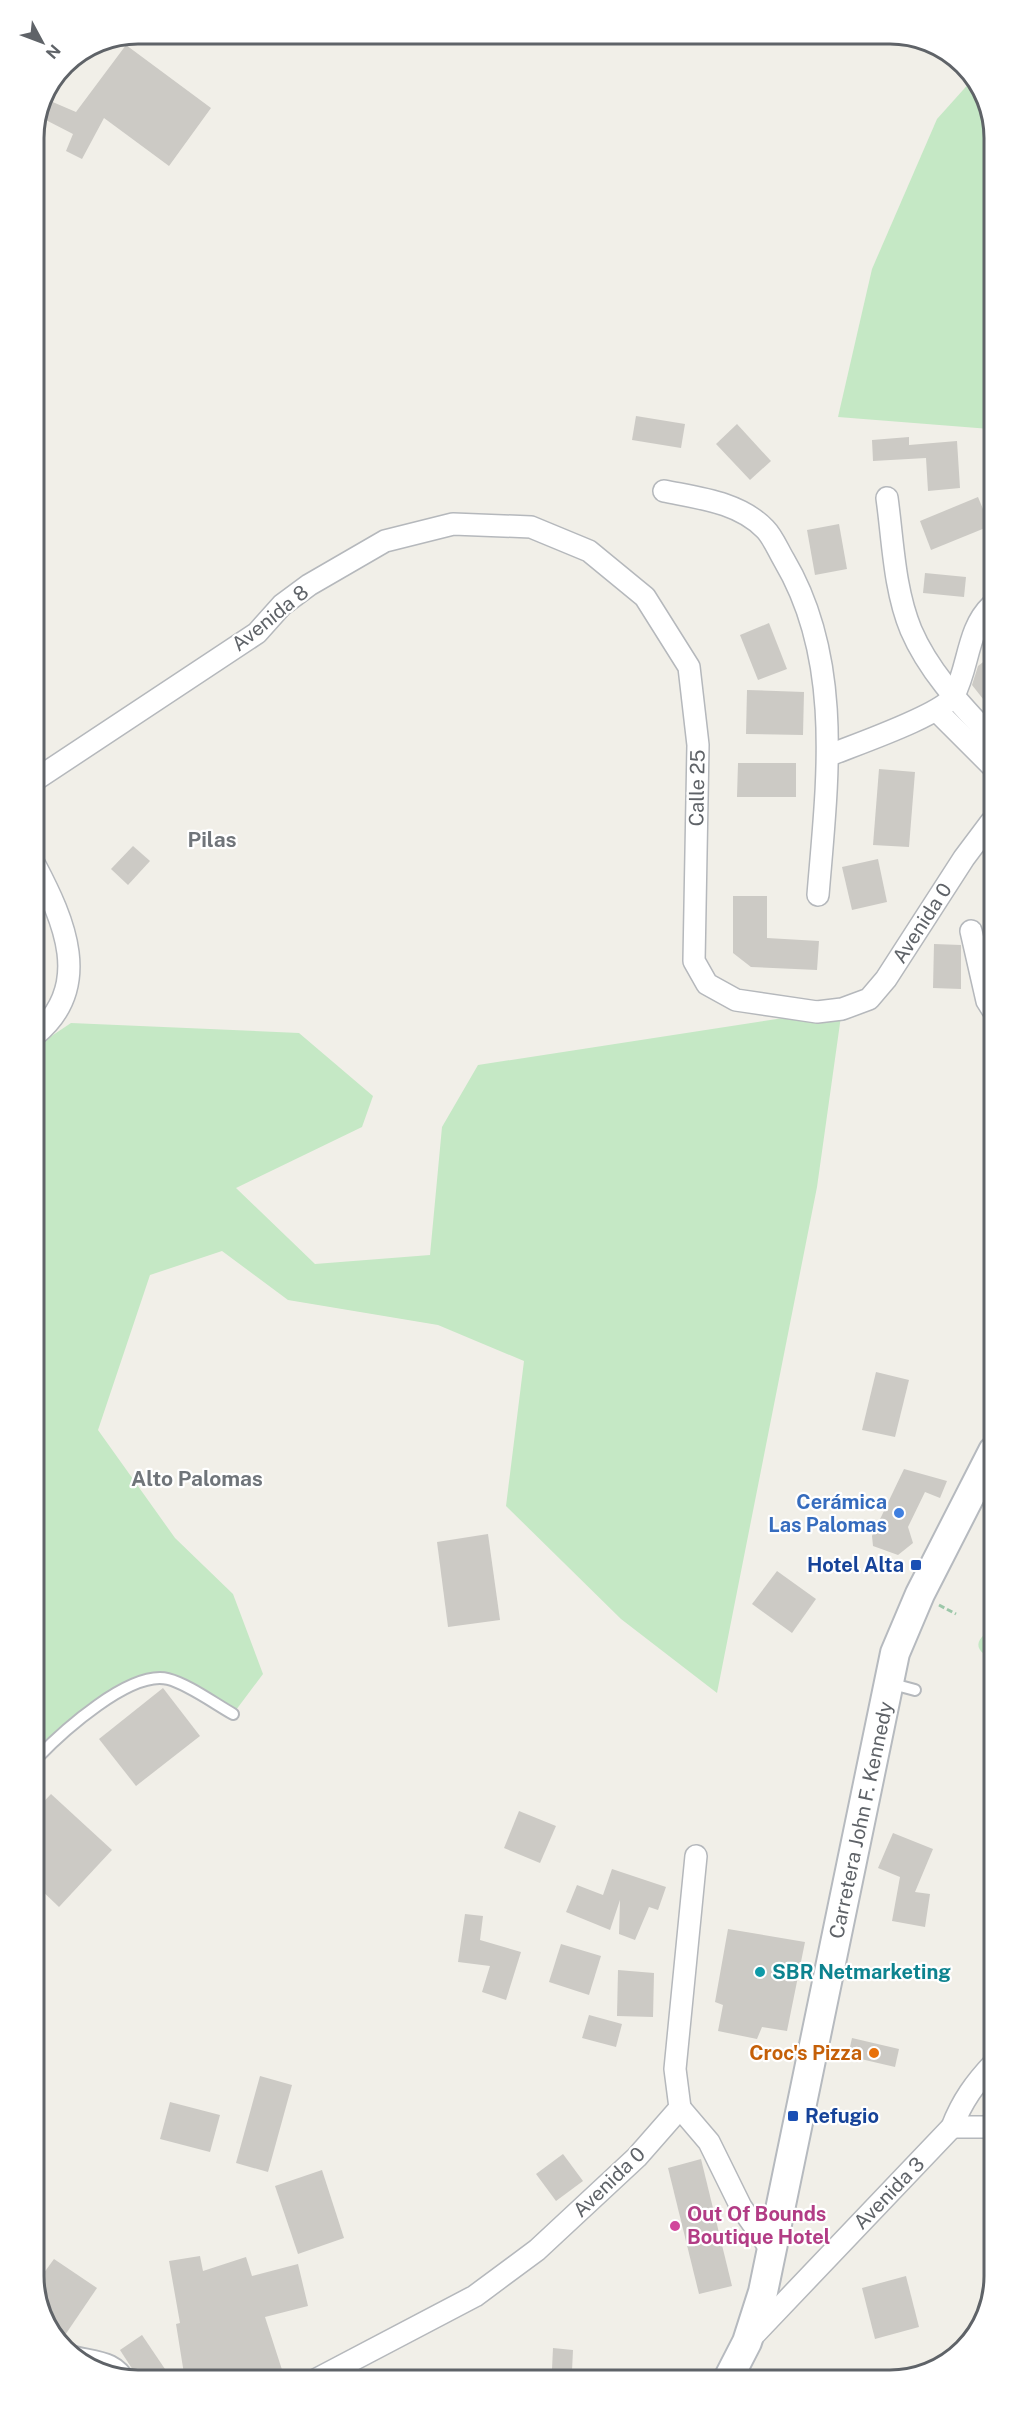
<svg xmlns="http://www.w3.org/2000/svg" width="1028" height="2414" font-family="'Public Sans',sans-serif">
<rect width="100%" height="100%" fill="#f1efe8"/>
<g fill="#c5e8c5">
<path d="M 972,80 L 990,104 L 990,429 L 838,417 L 872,269 L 937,119 Z"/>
<path d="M 842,1009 L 817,1187 L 717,1693 L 621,1619 L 506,1506 L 524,1361 L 438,1325 L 288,1300 L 222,1251 L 150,1275 L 98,1430 L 175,1538 L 233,1594 L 263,1674 L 233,1714 C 217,1706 184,1683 168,1679 C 128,1669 64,1733 37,1758 L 35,1047 L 71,1023 L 299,1033 L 373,1096 L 362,1127 L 236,1188 L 315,1264 L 430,1255 L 442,1127 L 478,1065 Z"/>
<path d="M 984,1635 L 993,1635 L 993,1654 L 984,1654 C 976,1648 977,1641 984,1635 Z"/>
</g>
<g fill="#cccac5">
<path d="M 126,45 L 211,108 L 169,166 L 104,118 L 82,159 L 66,151 L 73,134 L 40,117 L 48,100 L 76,112 Z"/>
<path d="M 636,416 L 685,424 L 681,448 L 632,440 Z"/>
<path d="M 737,424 L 771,461 L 750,480 L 716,444 Z"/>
<path d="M 909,437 L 909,445 L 957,441 L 960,488 L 928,491 L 926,458 L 873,461 L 872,440 Z"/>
<path d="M 978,497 L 990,526 L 931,550 L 920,521 Z"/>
<path d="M 839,524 L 847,569 L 815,575 L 807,530 Z"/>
<path d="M 925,573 L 966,577 L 964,597 L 923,593 Z"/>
<path d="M 769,623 L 787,669 L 758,680 L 740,635 Z"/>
<path d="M 991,656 L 991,709 L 972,685 L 978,666 Z"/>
<path d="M 747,690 L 804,692 L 803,735 L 746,734 Z"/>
<path d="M 738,763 L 796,763 L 796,797 L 737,797 Z"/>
<path d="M 879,769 L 915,772 L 909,847 L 873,845 Z"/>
<path d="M 133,846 L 150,861 L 128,885 L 111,869 Z"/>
<path d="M 878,859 L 887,902 L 852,910 L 842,867 Z"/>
<path d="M 733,896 L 767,896 L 767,938 L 819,941 L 817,970 L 751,967 L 733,953 Z"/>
<path d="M 934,944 L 961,945 L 961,989 L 933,988 Z"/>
<path d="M 876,1372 L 909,1380 L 895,1437 L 862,1430 Z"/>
<path d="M 904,1469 L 947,1481 L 940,1498 L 925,1492 L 908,1527 L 913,1543 L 898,1555 L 873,1546 L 872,1536 Z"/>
<path d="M 488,1534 L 500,1620 L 448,1627 L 437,1542 Z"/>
<path d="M 777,1571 L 816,1599 L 792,1633 L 752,1604 Z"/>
<path d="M 163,1688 L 200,1736 L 136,1786 L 99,1739 Z"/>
<path d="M 51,1794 L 112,1850 L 59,1907 L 37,1886 L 37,1809 Z"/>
<path d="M 519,1811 L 556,1826 L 540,1863 L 504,1848 Z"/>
<path d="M 893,1833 L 933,1849 L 915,1892 L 930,1894 L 925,1927 L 892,1921 L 900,1877 L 878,1868 Z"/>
<path d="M 612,1869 L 666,1887 L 658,1910 L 649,1907 L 635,1940 L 619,1934 L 620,1900 L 610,1930 L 566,1912 L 577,1885 L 603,1895 Z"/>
<path d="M 465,1914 L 483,1916 L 480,1940 L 521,1952 L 506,2000 L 482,1992 L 490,1966 L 458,1962 Z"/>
<path d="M 728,1929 L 805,1942 L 787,2031 L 762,2027 L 757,2039 L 718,2031 L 723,2005 L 715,2002 Z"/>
<path d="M 561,1944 L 601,1956 L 589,1995 L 549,1982 Z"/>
<path d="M 618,1970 L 654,1973 L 653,2017 L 617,2016 Z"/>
<path d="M 589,2015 L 622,2024 L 616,2047 L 582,2038 Z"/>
<path d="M 852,2038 L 899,2049 L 895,2067 L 848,2056 Z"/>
<path d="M 260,2076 L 292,2085 L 268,2172 L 236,2163 Z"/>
<path d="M 170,2102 L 220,2115 L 210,2152 L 160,2139 Z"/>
<path d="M 563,2154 L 583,2181 L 556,2201 L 536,2174 Z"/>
<path d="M 701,2159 L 732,2286 L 699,2294 L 668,2168 Z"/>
<path d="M 322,2170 L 344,2238 L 298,2254 L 275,2186 Z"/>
<path d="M 200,2256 L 203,2271 L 246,2257 L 252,2276 L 298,2264 L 308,2306 L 265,2317 L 284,2376 L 273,2380 L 185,2380 L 176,2324 L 180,2323 L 169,2261 Z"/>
<path d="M 54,2259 L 97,2288 L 61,2341 L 38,2310 L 38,2281 Z"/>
<path d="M 906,2276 L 919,2327 L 875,2339 L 862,2288 Z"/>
<path d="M 142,2335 L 167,2372 L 154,2381 L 140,2381 L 120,2350 Z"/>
<path d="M 553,2348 L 573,2350 L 572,2371 L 552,2369 Z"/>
</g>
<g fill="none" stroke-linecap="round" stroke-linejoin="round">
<defs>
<g id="service">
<path d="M 889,1683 L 915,1690"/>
<path d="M 37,1758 C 62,1732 130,1670 168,1679 C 188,1684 215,1704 233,1714"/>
<path d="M 67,2350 C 94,2358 117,2354 131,2381"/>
</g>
<g id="minor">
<path d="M 664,491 C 698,498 739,502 765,529 C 773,537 778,550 784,560 C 844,661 827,784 818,895"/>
<path d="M 887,498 C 893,541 894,589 911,630 C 929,672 961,705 991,737"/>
<path d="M 937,711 L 991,765"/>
<path d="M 830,755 C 854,745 943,715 954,695 C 969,667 967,629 991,606"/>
<path d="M 35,780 L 257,633 L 282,605 L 309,585 L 385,541 L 453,524 L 531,527 L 589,551 L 645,597 L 689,667 L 698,745 L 694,961 L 707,984 L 736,1000 L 817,1012 L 842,1009 L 869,999 L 886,979 L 964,858 L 991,822"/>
<path d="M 35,865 C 64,920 94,987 35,1035"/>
<path d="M 971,931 L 987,1001 L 992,1009"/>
<path d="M 680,2108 L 709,2142 L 741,2207 L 772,2251"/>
<path d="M 952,2127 L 995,2127"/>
<path d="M 750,2339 L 952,2127 C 962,2101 975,2083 994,2063"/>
<path d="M 315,2380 L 475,2296 L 537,2250 L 637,2157 L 680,2108 L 675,2069 L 696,1856"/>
</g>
<path id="secondary" d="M 729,2377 L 747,2342 L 763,2292 L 895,1653 L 920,1594 L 993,1451"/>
</defs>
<use href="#service" stroke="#b5b8bc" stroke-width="14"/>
<use href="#minor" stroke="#b5b8bc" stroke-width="24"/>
<use href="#secondary" stroke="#b6babf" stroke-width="32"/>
<path stroke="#9cc7a9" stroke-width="3" stroke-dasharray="6 3" stroke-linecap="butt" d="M 939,1605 L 956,1614"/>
<use href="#service" stroke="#fff" stroke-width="10"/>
<use href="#minor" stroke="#fff" stroke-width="21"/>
<use href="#secondary" stroke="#fff" stroke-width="28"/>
</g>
<circle fill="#3f7fe0" stroke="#fff" stroke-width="2" cx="899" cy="1513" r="6"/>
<g fill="#1a4fb4" stroke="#fff" stroke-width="2">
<rect x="910" y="1559" width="12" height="12" rx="3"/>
<rect x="787" y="2110" width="12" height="12" rx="3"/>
</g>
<circle fill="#0f9aa8" stroke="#fff" stroke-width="2" cx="760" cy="1972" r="6"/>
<circle fill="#e8710a" stroke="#fff" stroke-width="2" cx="874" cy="2053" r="6"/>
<circle fill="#d1479c" stroke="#fff" stroke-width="2" cx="675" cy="2226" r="6"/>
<g text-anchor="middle" stroke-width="4.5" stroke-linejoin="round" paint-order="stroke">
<g font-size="20" fill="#5f6368" stroke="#fff">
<text transform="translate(270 618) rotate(-39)" y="7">Avenida 8</text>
<text transform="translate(697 788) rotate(-89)" y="7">Calle 25</text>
<text transform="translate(922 923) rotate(-57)" y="7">Avenida 0</text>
<text transform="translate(861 1820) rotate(-78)" y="7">Carretera John F. Kennedy</text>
<text transform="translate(609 2182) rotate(-44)" y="7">Avenida 0</text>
<text transform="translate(889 2193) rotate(-46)" y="7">Avenida 3</text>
</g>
<g font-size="20" font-weight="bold" fill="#366cbe" stroke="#fff" text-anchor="end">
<text x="887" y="1509">Cerámica<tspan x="887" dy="23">Las Palomas</tspan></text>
</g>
<g font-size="20" font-weight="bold" fill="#164399" stroke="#fff" text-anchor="end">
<text x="904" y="1572">Hotel Alta</text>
<text x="805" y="2123" text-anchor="start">Refugio</text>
</g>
<g font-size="20" font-weight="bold" fill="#0d838f" stroke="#fff" text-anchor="start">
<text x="772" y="1979">SBR Netmarketing</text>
</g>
<g font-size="20" font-weight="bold" fill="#c56008" stroke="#fff" text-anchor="end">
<text x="862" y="2060">Croc's Pizza</text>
</g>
<g font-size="20" font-weight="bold" fill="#b23c85" stroke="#fff" text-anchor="start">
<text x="687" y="2221">Out Of Bounds<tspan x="687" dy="23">Boutique Hotel</tspan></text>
</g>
<g font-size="21" font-weight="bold" fill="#70757a" stroke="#fff">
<text x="212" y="847">Pilas</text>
<text x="197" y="1486">Alto Palomas</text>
</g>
</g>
<path d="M0 0H1028V2414H0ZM138 44H890A94 94 0 0 1 984 138V2276A94 94 0 0 1 890 2370H138A94 94 0 0 1 44 2276V138A94 94 0 0 1 138 44Z" fill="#fff" fill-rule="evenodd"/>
<path fill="none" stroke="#5f6368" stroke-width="3" d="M138 44H890A94 94 0 0 1 984 138V2276A94 94 0 0 1 890 2370H138A94 94 0 0 1 44 2276V138A94 94 0 0 1 138 44Z"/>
<g transform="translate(42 42) rotate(131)" stroke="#ffffff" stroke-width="4.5" paint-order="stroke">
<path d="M0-4.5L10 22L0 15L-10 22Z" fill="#5f6368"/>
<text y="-9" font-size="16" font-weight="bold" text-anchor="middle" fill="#5f6368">N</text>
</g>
</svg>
